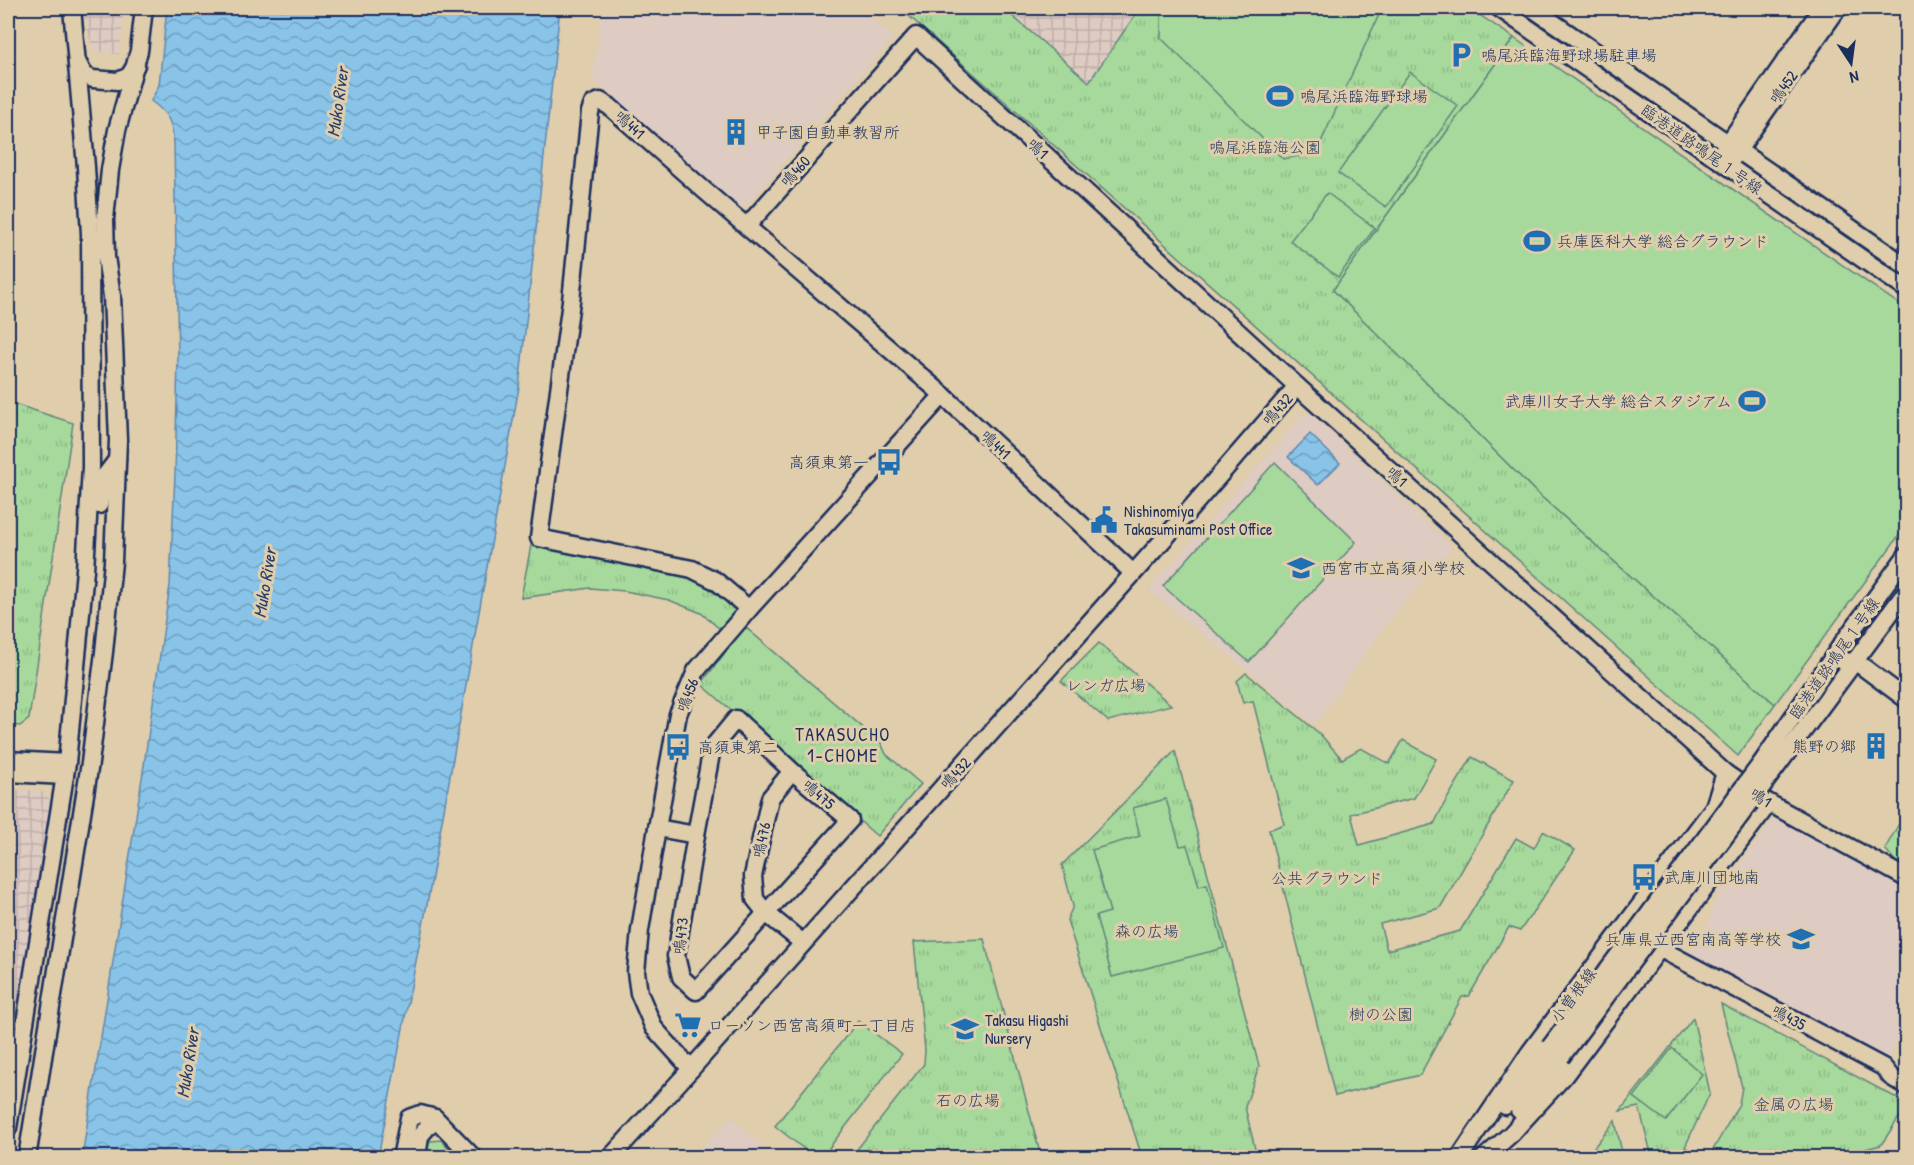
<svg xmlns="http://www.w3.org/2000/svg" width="1914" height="1165" font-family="'Patrick Hand','Klee One',sans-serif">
<defs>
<pattern id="industrial-grid" width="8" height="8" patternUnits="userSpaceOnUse" patternTransform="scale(1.5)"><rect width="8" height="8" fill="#decbc2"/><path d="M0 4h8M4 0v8" fill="none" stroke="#beafa9"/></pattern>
<pattern id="grass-tufts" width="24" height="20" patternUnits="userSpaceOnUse" patternTransform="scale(1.5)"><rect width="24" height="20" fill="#a6d99b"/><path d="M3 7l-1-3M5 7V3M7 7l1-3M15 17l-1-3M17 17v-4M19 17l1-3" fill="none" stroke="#8ebb88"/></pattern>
<pattern id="cemetery-stones" width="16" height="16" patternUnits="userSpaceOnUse" patternTransform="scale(1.5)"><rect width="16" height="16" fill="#a6d99b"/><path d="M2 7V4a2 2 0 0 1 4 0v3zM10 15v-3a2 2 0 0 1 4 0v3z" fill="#8ebb88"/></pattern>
<pattern id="water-waves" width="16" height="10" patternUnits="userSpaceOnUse" patternTransform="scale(1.5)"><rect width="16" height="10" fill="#89c4e8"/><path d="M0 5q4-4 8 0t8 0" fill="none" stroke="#6fa0bf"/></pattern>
</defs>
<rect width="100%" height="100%" fill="#dfcdab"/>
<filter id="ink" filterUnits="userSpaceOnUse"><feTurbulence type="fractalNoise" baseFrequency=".0167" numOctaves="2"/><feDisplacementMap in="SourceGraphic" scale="12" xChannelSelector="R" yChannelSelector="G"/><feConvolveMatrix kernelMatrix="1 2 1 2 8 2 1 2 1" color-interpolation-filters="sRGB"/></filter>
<g filter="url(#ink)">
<g fill="#decbc2">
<path d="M 602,8 L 859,8 L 893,38 L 743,209 L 592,79 Z"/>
<path d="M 1310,413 L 1452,547 L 1392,616 L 1315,725 L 1148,590 L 1303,415 Z"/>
<path d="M 1774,819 L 1803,829 L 1906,885 L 1906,1022 L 1884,1065 L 1687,958 L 1685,952 L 1708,925 L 1716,897 Z"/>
<path d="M 731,1117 L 774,1157 L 692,1157 Z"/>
</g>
<g fill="url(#industrial-grid)">
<path d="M 82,8 L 124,8 L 119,54 L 93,51 Z"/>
<path d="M 1004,8 L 1140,8 L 1089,83 Z"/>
<path d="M 8,789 L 41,791 L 55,804 L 8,1084 Z"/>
</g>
<g fill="url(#grass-tufts)" stroke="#60847c" stroke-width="1.5">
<path d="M 900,8 L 1003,8 L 1089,82 L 1140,8 L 1469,8 L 1514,38 L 1333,290 L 1536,492 L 1775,704 L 1738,756 Z"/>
<path d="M 8,402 L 73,423 L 29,719 L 20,726 L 8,725 Z"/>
<path d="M 532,540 L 693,574 L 751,616 L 744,626 L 881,743 L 886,754 L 921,784 L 877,836 L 701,684 L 734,641 L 701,613 L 669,600 L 625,591 L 590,588 L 521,598 Z"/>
<path d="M 1099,643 L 1171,705 L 1108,721 L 1061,681 Z"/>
<path d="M 1246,673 L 1320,734 L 1342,759 L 1361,748 L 1389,764 L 1403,740 L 1436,759 L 1414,798 L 1351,814 L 1359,845 L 1434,824 L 1444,804 L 1472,757 L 1514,780 L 1440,908 L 1380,924 L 1387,950 L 1460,931 L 1516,838 L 1534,848 L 1543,831 L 1575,850 L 1520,931 L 1509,927 L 1469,996 L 1462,997 L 1420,1075 L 1335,1096 L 1269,830 L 1284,824 L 1253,701 L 1243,703 L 1237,681 Z"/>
<path d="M 1175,751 L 1259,1066 L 1245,1107 L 1257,1157 L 1142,1157 L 1067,920 L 1073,906 L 1062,865 Z"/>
<path d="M 984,939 L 1041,1157 L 851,1157 L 924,1064 L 925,1050 L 914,942 Z"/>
<path d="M 1721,1004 L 1906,1103 L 1906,1107 L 1881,1145 L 1833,1157 L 1709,1157 L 1739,1104 L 1742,1087 Z"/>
<path d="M 1693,1018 L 1710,1093 L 1685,1147 L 1704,1157 L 1652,1157 L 1639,1107 L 1620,1111 Z"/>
<path d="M 858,1021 L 902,1054 L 829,1148 L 839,1157 L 814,1157 L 775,1126 Z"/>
<path d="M 1615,1121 L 1623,1157 L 1586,1157 Z"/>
</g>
<path fill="url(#cemetery-stones)" stroke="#60847c" stroke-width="1.5" d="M 441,1140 L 457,1157 L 421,1158 L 422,1142 Z"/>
<g fill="#a6d99b" stroke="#60847c" stroke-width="1.5">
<path d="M 1161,8 L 1382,8 L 1316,153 L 1283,159 L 1161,38 Z"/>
<path d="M 1514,38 L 1906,309 L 1906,526 L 1775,704 L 1536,492 L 1333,290 Z"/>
<path d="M 1410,72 L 1458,106 L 1386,207 L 1338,173 Z"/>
<path d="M 1327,193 L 1375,228 L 1338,277 L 1290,241 Z"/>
<path d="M 1275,462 L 1356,542 L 1249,662 L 1163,586 Z"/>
<path d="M 1166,799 L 1180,846 L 1187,845 L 1199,886 L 1207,884 L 1224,948 L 1112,977 L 1096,916 L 1110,912 L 1092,850 L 1140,836 L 1133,808 Z"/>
<path d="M 1906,811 L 1906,868 L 1897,863 L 1885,849 Z"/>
<path d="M 1672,1048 L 1702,1074 L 1666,1121 L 1634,1097 Z"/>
</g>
<g fill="url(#water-waves)" stroke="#5d88b1" stroke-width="1.5">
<path d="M 167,8 L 560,8 L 519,387 L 429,894 L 378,1157 L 82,1157 L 143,772 L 170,585 L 175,474 L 178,360 L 174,143 C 172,122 169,114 151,101 L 159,85 Z"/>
<path d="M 1310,434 L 1340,463 L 1318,485 L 1288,457 Z"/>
</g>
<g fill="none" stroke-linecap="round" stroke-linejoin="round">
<defs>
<g id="minor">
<path d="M 1499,8 L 1906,289"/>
<path d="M 1532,8 L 1906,266"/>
<path d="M 77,61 L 84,75 L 93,79 L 118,81 L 129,76 L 136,65"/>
<path d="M 1722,152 L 1822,8"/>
<path d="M 1732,159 L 1838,8"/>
<path d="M 747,226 L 916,36 L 1297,386 L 1725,773 L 1769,803 L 1906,878"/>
<path d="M 99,505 L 104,477 L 117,460"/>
<path d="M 749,609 L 716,581 L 692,569 L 539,538 L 571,301 L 590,112 L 593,104 L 600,101 L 609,106 L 704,190 L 943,395 L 1133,573"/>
<path d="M 1845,662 L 1855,661 L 1906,699"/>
<path d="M 8,760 L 67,763 L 8,1128"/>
<path d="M 1763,761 L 1842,644 L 1906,556"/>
<path d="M 67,763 L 85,570 L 91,467 L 90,234 L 86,167 L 72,8"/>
<path d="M 1775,769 L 1906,592"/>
<path d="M 8,773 L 65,776"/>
<path d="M 657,828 L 696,835 L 676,956 L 681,977 L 696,991 L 766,913 L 803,943"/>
<path d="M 696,835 L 712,748 L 736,719 L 792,771 L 850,820 L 766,913 L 755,899 L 753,876 L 770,798 L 792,771"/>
<path d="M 1668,953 L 1883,1067 L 1891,1077 L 1906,1086"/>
<path d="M 691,1069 L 654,1028 L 639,993 L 636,972 L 640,930 L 657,828 L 678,714 L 696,671 L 749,609 L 943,395"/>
<path d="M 1505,1106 L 1550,1047"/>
<path d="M 1519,1110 L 1561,1057"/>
<path d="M 27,1158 L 90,763 L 104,652 L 113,562 L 118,440 L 112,296 L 106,257 L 105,219 L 110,170 L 117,130 L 139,51 L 144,8"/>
<path d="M 401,1158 L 409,1118 L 420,1114 L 435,1118 L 474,1158"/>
<path d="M 417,1158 L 420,1136 L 435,1118"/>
<path d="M 610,1158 L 691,1069 L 1172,530 L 1297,386"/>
<path d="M 1459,1158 L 1530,1052 L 1714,807 L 1725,773"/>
<path d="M 1484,1158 L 1511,1134 L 1564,1076 L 1769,803"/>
</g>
</defs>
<use href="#minor" stroke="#1b2f5e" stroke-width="21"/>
<use href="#minor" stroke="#dfcdab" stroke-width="16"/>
<defs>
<g id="minor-bridge">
<path d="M 1550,1047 L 1763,761"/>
<path d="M 1561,1057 L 1775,769"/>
</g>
</defs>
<use href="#minor-bridge" stroke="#1b2f5e" stroke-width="21" stroke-linecap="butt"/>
<use href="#minor-bridge" stroke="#dfcdab" stroke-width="16"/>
</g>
</g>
<defs>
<symbol id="parking-bare" viewBox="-9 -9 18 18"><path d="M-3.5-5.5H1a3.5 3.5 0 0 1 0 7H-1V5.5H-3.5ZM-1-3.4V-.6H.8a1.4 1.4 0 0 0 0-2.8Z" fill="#1f6fb2" stroke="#dfcdab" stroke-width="2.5" paint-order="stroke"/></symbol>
<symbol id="stadium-bare" viewBox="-9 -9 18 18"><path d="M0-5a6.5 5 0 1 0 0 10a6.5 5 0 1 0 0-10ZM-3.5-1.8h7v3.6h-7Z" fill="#1f6fb2" stroke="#dfcdab" stroke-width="2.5" paint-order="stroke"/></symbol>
<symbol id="building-bare" viewBox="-9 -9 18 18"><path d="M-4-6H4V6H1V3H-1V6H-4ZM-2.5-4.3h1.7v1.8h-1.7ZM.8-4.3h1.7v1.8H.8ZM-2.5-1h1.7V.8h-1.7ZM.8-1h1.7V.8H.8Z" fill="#1f6fb2" stroke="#dfcdab" stroke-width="2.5" paint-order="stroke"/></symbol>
<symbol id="bus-bare" viewBox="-9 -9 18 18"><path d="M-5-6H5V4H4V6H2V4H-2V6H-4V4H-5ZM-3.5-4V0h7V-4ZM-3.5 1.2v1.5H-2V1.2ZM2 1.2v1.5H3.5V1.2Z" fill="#1f6fb2" stroke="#dfcdab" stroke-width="2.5" paint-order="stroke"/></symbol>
<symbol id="civic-bare" viewBox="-9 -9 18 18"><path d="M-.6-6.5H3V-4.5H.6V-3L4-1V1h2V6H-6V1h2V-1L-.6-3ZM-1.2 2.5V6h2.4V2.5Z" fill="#1f6fb2" stroke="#dfcdab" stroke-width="2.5" paint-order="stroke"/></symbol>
<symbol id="school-bare" viewBox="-9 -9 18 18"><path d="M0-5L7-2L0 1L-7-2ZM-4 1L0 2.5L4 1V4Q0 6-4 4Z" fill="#1f6fb2" stroke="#dfcdab" stroke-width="2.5" paint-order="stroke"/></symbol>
<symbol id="supermarket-bare" viewBox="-9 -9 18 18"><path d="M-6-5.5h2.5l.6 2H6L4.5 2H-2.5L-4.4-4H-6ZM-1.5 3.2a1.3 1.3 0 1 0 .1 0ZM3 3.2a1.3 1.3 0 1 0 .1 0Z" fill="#1f6fb2" stroke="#dfcdab" stroke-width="2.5" paint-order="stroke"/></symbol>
</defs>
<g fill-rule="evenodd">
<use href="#parking-bare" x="1442" y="36" width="38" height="38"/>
<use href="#stadium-bare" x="1261" y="77" width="38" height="38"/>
<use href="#building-bare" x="717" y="113" width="38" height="38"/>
<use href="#stadium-bare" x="1518" y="222" width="38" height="38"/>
<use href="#stadium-bare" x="1733" y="382" width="38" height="38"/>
<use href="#bus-bare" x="870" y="443" width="38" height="38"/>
<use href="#civic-bare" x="1085" y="501" width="38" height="38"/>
<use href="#school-bare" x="1282" y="549" width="38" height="38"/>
<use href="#building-bare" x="1857" y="727" width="38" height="38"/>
<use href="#bus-bare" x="659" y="728" width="38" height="38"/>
<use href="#bus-bare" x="1625" y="858" width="38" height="38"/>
<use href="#school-bare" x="1782" y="920" width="38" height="38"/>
<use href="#supermarket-bare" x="669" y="1006" width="38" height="38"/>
<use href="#school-bare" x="946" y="1010" width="38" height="38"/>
</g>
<g text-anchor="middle" stroke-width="6" stroke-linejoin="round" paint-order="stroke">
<g font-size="16" fill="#1b2f5e" stroke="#dfcdab" text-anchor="start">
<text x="1481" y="61">鳴尾浜臨海野球場駐車場</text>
<text x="1300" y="102">鳴尾浜臨海野球場</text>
<text x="756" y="138">甲子園自動車教習所</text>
<text x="1557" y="247">兵庫医科大学 総合グラウンド</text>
<text x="1732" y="407" text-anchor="end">武庫川女子大学 総合スタジアム</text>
<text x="869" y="468" text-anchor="end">高須東第一</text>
<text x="1124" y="517">Nishinomiya<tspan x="1124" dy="18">Takasuminami Post Office</tspan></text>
<text x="1321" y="574">西宮市立高須小学校</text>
<text x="1856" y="752" text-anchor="end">熊野の郷</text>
<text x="698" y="753">高須東第二</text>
<text x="1664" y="883">武庫川団地南</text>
<text x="1781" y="945" text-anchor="end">兵庫県立西宮南高等学校</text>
<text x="985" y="1026">Takasu Higashi<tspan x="985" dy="18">Nursery</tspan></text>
<text x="708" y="1031">ローソン西宮高須町一丁目店</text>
</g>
<g font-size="16" fill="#1b2f5e" stroke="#dfcdab">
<text transform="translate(1783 87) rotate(-55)" y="6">鳴452</text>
<text transform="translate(630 124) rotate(42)" y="6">鳴441</text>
<text transform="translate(1038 148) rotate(43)" y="6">鳴1</text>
<text transform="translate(1702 149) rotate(35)" y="6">臨港道路鳴尾１号線</text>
<text transform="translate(795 171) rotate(-48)" y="6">鳴460</text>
<text transform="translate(1277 409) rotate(-49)" y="6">鳴432</text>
<text transform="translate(996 444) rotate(43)" y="6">鳴441</text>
<text transform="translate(1397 476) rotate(42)" y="6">鳴1</text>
<text transform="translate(1834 658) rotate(-55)" y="6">臨港道路鳴尾１号線</text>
<text transform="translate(687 695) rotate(-69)" y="6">鳴456</text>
<text transform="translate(955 773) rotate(-48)" y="6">鳴432</text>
<text transform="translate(819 794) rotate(40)" y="6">鳴475</text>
<text transform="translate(1761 797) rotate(33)" y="6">鳴1</text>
<text transform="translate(761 840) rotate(-78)" y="6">鳴476</text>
<text transform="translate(680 936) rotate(-83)" y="6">鳴473</text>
<text transform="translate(1573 995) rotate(-53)" y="6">小曽根線</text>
<text transform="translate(1789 1017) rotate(28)" y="6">鳴435</text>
</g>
<g font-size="16" fill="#294064" stroke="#dfcdab">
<text x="1265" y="153">鳴尾浜臨海公園</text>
<text x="1106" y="691">レンガ広場</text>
<text x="1327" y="884">公共グラウンド</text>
<text x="1147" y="937">森の広場</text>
<text x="1381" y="1020">樹の公園</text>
<text x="968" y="1106">石の広場</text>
<text x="1794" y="1110">金属の広場</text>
</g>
<g font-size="18" font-style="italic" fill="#263e6c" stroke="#dfcdab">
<text transform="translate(338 102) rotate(-82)" y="6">Muko River</text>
<text transform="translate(265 583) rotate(-81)" y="6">Muko River</text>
<text transform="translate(188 1063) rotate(-81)" y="6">Muko River</text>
</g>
<g font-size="18" letter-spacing="1.5" fill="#1b2f5e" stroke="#dfcdab">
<text x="843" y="741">TAKASUCHO<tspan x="843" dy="21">1-CHOME</tspan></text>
</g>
</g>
<rect width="1914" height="1165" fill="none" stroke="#dfcdab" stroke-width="30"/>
<rect x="15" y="15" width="1884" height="1135" fill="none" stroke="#1b2f5e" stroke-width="2" filter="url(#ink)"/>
<g transform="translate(1851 63) rotate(167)" stroke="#dfcdab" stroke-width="4.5" paint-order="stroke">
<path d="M0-4.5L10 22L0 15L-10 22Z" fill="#1b2f5e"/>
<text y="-9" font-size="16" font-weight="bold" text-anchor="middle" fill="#1b2f5e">N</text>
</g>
</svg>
